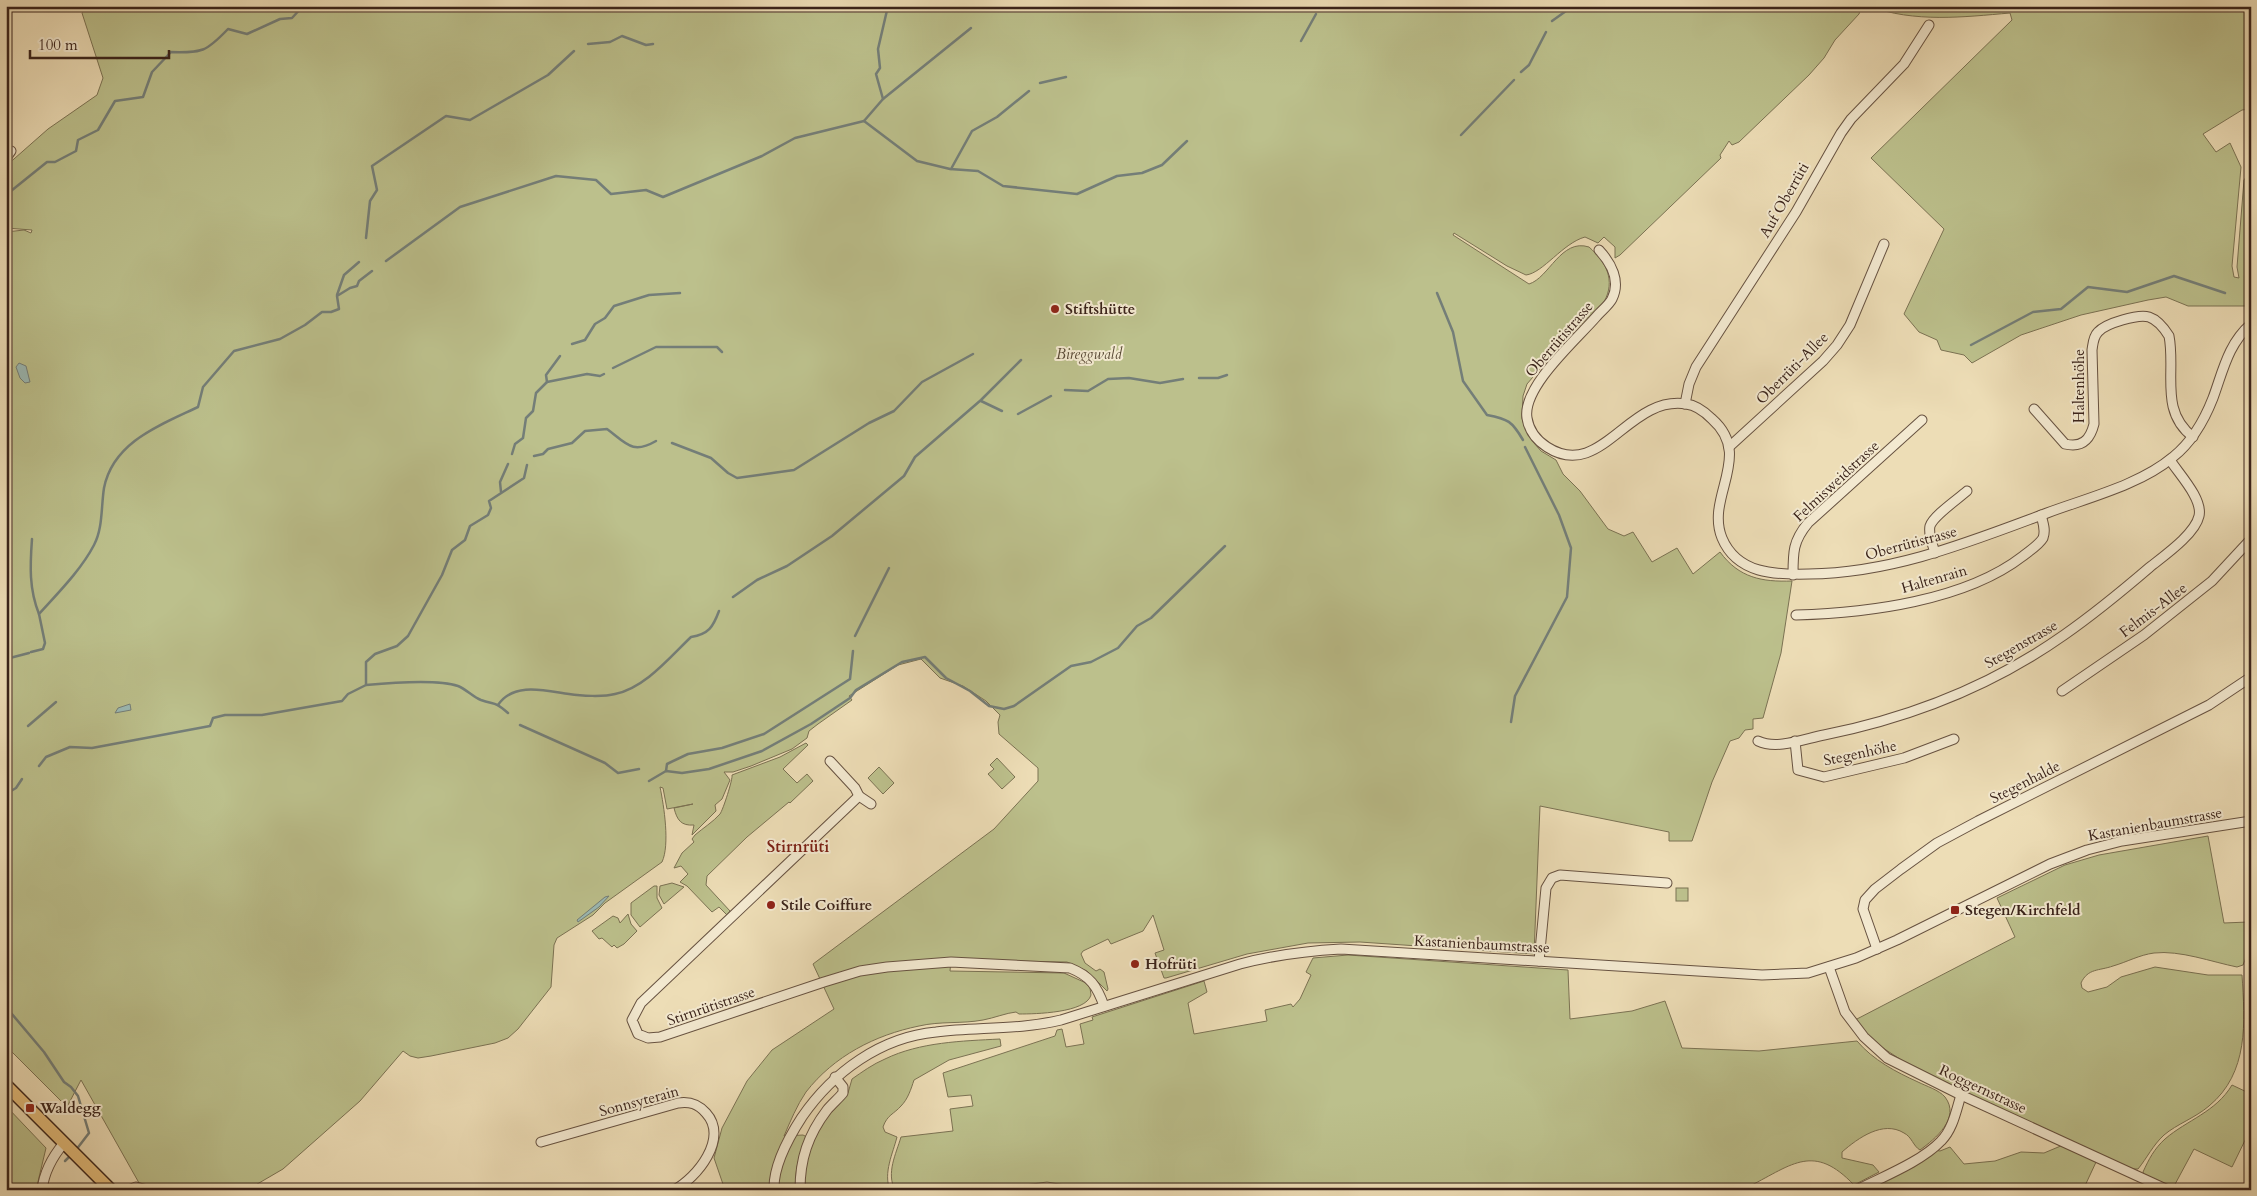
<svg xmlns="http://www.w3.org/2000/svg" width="2257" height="1196" font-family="Cardo,serif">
<rect width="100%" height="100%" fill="#edddb6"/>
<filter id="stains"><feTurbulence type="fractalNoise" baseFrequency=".004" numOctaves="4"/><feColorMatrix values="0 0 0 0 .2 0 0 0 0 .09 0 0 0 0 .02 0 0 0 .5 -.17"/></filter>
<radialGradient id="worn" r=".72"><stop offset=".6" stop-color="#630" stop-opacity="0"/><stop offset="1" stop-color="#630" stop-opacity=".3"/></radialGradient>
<g fill="#bcc08c" stroke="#7b7253">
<path d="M 87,6 L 1862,6 L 1859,14 L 1835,40 L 1824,58 L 1809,75 L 1739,142 L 1732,145 L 1729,141 L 1720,155 L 1721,158 L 1620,255 L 1615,258 L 1615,247 L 1604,237 L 1598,243 L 1585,237 C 1563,243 1543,273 1526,275 L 1507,266 L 1454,233 L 1453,235 L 1529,284 C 1549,278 1561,238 1589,247 C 1606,262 1616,280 1604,302 L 1561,344 L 1527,384 L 1523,396 L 1522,418 L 1524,425 L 1534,443 L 1541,451 L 1556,460 L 1563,474 L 1580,491 L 1608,529 L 1624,536 L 1633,532 L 1652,562 L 1677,548 L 1693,574 L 1720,552 C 1739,578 1762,582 1792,581 L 1781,653 L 1763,718 L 1753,719 L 1753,729 L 1745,730 L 1739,738 L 1730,741 L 1712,782 L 1692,841 L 1669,841 L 1669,832 L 1540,806 L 1534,954 L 1360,942 L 1308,943 L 1247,954 L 1166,978 L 1164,978 L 1155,953 L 1164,950 L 1153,915 L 1143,931 L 1111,944 L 1108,939 L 1083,951 L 1081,954 L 1085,963 L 1096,971 L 1100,969 L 1104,972 L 1108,989 L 1107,991 L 1087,971 L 1067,962 L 951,960 L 950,971 L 1064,973 L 1086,983 L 1090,988 L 1091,995 C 1086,1013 1035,1014 1019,1014 L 1016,1012 C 1006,1013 994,1018 983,1020 C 962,1024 940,1021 919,1026 C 875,1035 834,1056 806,1092 C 797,1105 790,1122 784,1136 L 803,1135 L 807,1137 C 800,1154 793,1171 797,1190 L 725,1190 L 714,1158 L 722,1128 L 747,1081 L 772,1050 L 834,1009 L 813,964 L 994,829 L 1038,781 L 1038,768 L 999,734 L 998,722 L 1000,715 L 986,701 L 963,686 L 940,678 L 921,659 L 898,665 L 849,696 L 852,700 L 818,724 L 809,731 L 807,738 L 792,749 L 751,766 L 733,772 L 724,772 L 730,780 L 722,799 L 715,805 L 716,811 L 692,835 L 694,825 C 681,826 677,820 674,808 L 693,804 L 667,809 L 663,788 L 660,787 C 664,806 670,845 662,862 L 605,903 L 593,915 L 557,938 L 554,945 L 551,987 L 518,1029 L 508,1038 L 495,1043 L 431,1056 L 418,1058 L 410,1056 L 403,1051 L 360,1101 L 283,1169 L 247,1190 L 143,1190 L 81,1080 L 67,1107 L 11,1051 L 10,1033 L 6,1025 L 6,232 L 24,230 L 31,233 L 32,230 L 6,228 L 6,166 L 48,129 L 97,95 L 103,78 L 82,13 Z"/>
<path d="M 1869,6 L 2251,6 L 2251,109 L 2242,110 L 2203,134 L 2216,152 L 2230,143 L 2241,167 L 2232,266 L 2234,277 L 2239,278 L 2237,267 L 2244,180 L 2251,170 L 2251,306 L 2188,306 L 2166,297 L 2148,300 L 2081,315 L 2021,335 L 1972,363 L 1964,355 L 1941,350 L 1937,340 L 1919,332 L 1904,314 L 1944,229 L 1871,158 L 2012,20 L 2010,13 C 1964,17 1914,23 1869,6 Z"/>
<path d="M 806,743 L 808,745 L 783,769 L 797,783 L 807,774 L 813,781 L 790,803 L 789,802 L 747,837 L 707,876 L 706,885 L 730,911 L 727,915 L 719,907 L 712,912 L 687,886 L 680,882 L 688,874 L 681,866 L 674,868 L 682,853 L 694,842 L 692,839 L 695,835 C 703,828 713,822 720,814 C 723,810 733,779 732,775 L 780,757 Z"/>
<path d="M 997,758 L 1015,777 L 1002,789 L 988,774 L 994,769 L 990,765 Z"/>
<path d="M 879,767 L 894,783 L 883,794 L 868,778 Z"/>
<path d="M 2208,836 L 2224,923 L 2248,922 L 2251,926 L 2251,945 L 2243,965 L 2237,967 C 2212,962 2180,950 2154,953 C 2139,955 2127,962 2113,966 C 2099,971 2088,968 2081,983 L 2082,988 L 2088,992 L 2107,987 L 2121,977 L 2155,967 L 2208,975 L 2242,975 C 2245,1022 2249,1073 2209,1106 C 2195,1118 2177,1124 2164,1135 C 2153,1145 2147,1158 2138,1169 L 2133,1169 L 2068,1141 L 1912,1067 L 1883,1048 L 1869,1037 L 1855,1020 L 2015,937 L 1997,898 L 2065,865 L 2099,855 Z"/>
<path d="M 672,883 L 684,887 L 664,904 L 659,895 L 660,886 Z"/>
<path d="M 654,886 L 657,886 L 657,898 L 662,908 L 640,927 L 631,915 L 631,903 Z"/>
<rect x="1676" y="888" width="12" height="13"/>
<path d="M 628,914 L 631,924 L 637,931 L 624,944 L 617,948 L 614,945 L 612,947 L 602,938 L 599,939 L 592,931 L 613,916 L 618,918 L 620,923 Z"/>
<path d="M 1348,955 L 1568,970 L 1570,1019 L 1632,1011 L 1665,1001 L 1682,1048 L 1759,1051 L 1857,1041 C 1873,1060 1896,1072 1918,1082 C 1926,1086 1939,1090 1945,1097 C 1961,1118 1935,1139 1920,1150 C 1913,1146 1912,1137 1904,1133 C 1883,1120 1858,1138 1842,1152 L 1842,1158 L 1873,1165 L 1879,1172 L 1854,1185 C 1814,1143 1793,1164 1750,1186 L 1746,1190 L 1095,1190 L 1047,1182 L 988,1190 L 895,1190 C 886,1173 896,1154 901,1137 L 953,1131 L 950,1109 L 973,1106 L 971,1095 L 948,1097 L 943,1073 L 1055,1036 L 1057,1030 L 1062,1029 L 1066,1047 L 1084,1044 L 1080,1024 L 1093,1020 L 1092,1017 L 1204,981 L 1207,992 L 1188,1003 L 1194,1034 L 1267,1021 L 1265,1010 L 1291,1004 L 1293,1007 L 1300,999 L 1311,975 L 1306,972 L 1313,958 Z"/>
<path d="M 1000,1039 L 1001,1046 L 949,1060 L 914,1080 C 911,1089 908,1099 901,1106 C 894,1114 887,1115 883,1127 L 885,1132 L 897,1137 C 893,1153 883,1173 890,1190 L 805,1190 L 803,1172 L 807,1152 L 825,1120 L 848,1093 L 852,1079 C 862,1072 873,1064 885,1059 C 920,1042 962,1041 1000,1039 Z"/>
<path d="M 2232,1085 L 2251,1094 L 2251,1128 L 2232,1167 L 2194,1149 L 2173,1188 L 2144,1175 L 2143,1172 C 2149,1159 2154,1149 2165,1139 C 2187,1120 2216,1112 2232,1085 Z"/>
<path d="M 6,1106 L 46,1148 L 36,1190 L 6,1190 Z"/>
<path d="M 2063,1145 L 2097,1160 L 2083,1190 L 1862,1190 L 1926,1159 L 1935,1150 L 1940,1151 L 1950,1147 L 1964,1164 L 1995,1161 L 2021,1152 L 2044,1153 Z"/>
<path d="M 1048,1186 L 1078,1190 L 1013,1190 L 1013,1189 Z"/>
</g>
<g fill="#9bbab6" stroke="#747e78">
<path d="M 19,363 L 26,366 L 30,382 L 25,383 L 20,378 L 16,367 Z"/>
<path d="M 130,704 L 131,710 L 115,713 L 118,708 Z"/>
<path d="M 609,896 L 599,907 L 578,922 L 577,920 L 605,897 Z"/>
</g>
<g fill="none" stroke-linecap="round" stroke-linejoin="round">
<g stroke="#747e78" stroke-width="2.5">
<path d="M 1552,21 L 1573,6"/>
<path d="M 1301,41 L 1316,14"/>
<path d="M 588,44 L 610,42 L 622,36 L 646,45 L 653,44"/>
<path d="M 1521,72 L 1529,65 L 1546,32"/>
<path d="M 1040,83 L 1066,77"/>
<path d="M 883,99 L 876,74 L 880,68 L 878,49 L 888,6"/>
<path d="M 864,121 L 883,99 L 971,28"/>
<path d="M 1461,135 L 1514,80"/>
<path d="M 951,169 L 972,131 L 997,117 L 1029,91"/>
<path d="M 6,195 L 47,162 L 55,162 L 76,151 L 78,140 L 98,130 L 115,101 L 143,97 L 152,72 L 171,52 C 202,53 206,52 228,29 L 247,34 L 280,19 L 292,18 L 303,6"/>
<path d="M 366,238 L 370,201 L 377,190 L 372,166 L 446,116 L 470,120 L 548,75 L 574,51"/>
<path d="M 386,261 L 460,207 L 556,176 L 596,180 L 611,194 L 646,190 L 663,197 L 762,156 L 795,138 L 864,121 L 917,161 L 950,169 L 978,171 L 1003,186 L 1077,194 L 1117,176 L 1142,173 L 1162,165 L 1187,141"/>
<path d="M 1437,293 L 1453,332 L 1463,381 L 1487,415 C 1508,419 1512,421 1523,440"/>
<path d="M 337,295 L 344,275 L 359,262"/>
<path d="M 572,344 L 585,340 L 595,324 L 605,318 L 614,306 L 649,295 L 680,293"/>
<path d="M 1971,345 L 2033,312 L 2061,309 L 2088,287 L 2127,292 L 2174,276 L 2225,293"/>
<path d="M 613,368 L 656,347 L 717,347 L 722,352"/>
<path d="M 1199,378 L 1218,378 L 1227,375"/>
<path d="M 547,382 L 587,374 L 600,376 L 604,374"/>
<path d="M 1065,390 L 1088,391 L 1108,379 L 1129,378 L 1160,383 L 1183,379"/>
<path d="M 981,401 L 1002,411"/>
<path d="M 1018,414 L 1051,396"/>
<path d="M 672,443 L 711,458 L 728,473 L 737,478 L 794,470 L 869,423 L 894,411 L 922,382 L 973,354"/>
<path d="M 512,454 L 515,444 L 523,438 L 526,418 L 533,411 L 536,393 L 547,382 L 546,375 L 560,356"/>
<path d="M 534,456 L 543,454 L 548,449 L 572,443 L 585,431 L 607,429 C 626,443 632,455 656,441"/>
<path d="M 501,492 L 500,482 L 508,464"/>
<path d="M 32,539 C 30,566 29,589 39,614"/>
<path d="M 733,597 L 757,580 L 787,566 L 832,536 L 904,476 L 915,457 L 981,400 L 1021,360"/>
<path d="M 855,636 L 889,568"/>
<path d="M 31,652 L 43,649 L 45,643 L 39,614 C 58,593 81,570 94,545 C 103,528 101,507 104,488 C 113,442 160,425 198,407 L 203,387 L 234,351 L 280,339 L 305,325 L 322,312 L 331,312 L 339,309 L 337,296 L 350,288 L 357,286 L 359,281 L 372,271"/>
<path d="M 6,659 L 29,653"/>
<path d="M 366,685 C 388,683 437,679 458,686 C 466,689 473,697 481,700 C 496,705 494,701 508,713"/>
<path d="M 498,705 C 514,681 547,691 569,694 C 581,696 604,697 615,694 C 645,688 670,657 691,637 C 709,634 713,627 719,611"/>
<path d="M 1511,722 L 1515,696 L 1567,597 L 1571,548 L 1559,515 L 1525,447"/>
<path d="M 520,725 L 605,763 L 618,773 L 639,769"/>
<path d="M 28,726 L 56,702"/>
<path d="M 6,735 L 10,734"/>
<path d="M 39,766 L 46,757 L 70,747 L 92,748 L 210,726 L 213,718 L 225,715 L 262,715 L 342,701 L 348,694 L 366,685 L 366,662 L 375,654 L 397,646 L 408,636 L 442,575 L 452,550 L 465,540 L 470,526 L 488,515 L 491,508 L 489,501 L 524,478 L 527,465"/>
<path d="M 666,771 L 667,764 L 688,754 L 722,748 L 764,734 L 850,679 L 853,651"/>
<path d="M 649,781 L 666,771 L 682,773 L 709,769 L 762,751 L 811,724 L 850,698 L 856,690 L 902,662 L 925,657 L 946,678 L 970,691 L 989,706 L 1004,709 L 1014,706 L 1071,666 L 1091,662 L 1118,648 L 1137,626 L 1151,618 L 1225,546"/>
<path d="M 6,794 L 16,788 L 22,779"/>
<path d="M 6,1007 L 44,1052 L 64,1082 L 71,1087 L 78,1096 L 89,1133 L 76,1150"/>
<path d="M 65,1161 L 72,1154"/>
</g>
<defs>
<g id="minor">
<path d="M 6,158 L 11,151"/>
<path d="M 1599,250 C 1611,263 1621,281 1612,299 C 1609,305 1601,311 1596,317 C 1576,340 1522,387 1527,418 C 1529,431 1536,440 1547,447 C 1601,482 1628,395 1686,404 C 1696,405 1705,412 1712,419 C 1754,456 1705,497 1722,538 C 1737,574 1775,575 1809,574 C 1893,573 1969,542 2047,513 C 2087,498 2140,485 2173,457 C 2192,442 2204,421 2213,398 C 2223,371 2228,344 2251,324"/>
<path d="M 1685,404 L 1689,384 L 1696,367 L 1796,212 L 1841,133 L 1851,119 L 1904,64 L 1929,25"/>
<path d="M 2034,409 L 2065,444 C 2082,448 2090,440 2094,424 L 2092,350 C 2093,344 2093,337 2098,332 C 2106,323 2138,314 2149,317 C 2158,320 2164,328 2169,336 C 2176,372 2159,411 2193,437"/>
<path d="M 1729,447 L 1823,361 L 1837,345 L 1850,325 L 1884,244"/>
<path d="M 1935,553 C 1933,545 1928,535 1930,526 C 1933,516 1958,499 1967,491"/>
<path d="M 1793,575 C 1793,552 1793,541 1808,523 L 1922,420"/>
<path d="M 1796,615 C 1867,613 1965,601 2023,556 C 2029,551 2039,545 2043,538 C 2046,530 2043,523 2041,515"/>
<path d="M 2062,691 L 2144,635 L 2212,581 L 2251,539"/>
<path d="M 1758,741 C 1777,750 1804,739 1824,735 C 1909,718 1993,685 2064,635 C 2094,614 2122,591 2150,567 C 2165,555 2195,534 2199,516 C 2203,499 2179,474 2170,460"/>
<path d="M 1795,741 L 1798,770 L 1824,777 L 1904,758 L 1954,739"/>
<path d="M 830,761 L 855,788 L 859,796"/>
<path d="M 871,804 L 859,796 L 641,1003 L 632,1020 L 638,1034 L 648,1038 L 660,1037 L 824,982 L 860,971 L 887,967 L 951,962 L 1070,968 C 1090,976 1097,986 1104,1006"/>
<path d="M 1877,949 L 1863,909 L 1865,900 L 1875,889 L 1901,869 L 1937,843 L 1978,821 L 2209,705 L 2251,677"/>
<path d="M 1539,961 L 1546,888 L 1552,878 L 1560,875 L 1667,883"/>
<path d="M 1829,967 L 1845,1012 L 1864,1037 L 1887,1058 L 1961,1095 L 2168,1190"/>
<path d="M 541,1142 L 678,1103 C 690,1101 698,1104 706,1113 C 729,1138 697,1178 674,1190"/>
<path d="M 42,1190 C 44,1173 53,1156 64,1143"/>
<path d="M 129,1190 L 136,1187 L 147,1190"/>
<path d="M 774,1190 C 773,1165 789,1137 802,1117 C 833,1072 881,1037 936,1032 C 978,1027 1019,1030 1061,1020 L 1240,964 C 1274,955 1306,951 1341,949 L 1762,975 L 1808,973 L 1856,958 L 1897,940 L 2050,864 L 2087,850 L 2122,841 L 2251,821"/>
<path d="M 800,1190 C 800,1159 808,1135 827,1110 C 832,1104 838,1099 843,1093 L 843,1087 L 835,1077"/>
<path d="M 1857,1190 C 1882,1177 1921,1162 1941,1141 C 1953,1129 1956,1111 1961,1095"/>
</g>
<path id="major" d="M 6,1085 L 111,1190"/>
</defs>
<use href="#minor" stroke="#675241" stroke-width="11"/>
<use href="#major" stroke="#3a231a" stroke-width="14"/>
<use href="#minor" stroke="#f3e9d0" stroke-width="9"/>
<use href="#major" stroke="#e6be7b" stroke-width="11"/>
</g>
<g fill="#8f2418" stroke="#f3e9d0" stroke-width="2">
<circle cx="1055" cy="309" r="5"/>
<circle cx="771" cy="905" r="5"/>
<rect x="1950" y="905" width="10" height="10" rx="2.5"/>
<circle cx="1135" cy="964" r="5"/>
<rect x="25" y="1103" width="10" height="10" rx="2.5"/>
</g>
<g text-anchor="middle" stroke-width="4" stroke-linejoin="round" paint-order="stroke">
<g font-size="15" fill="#3a231a" stroke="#f3e9d0">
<text transform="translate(1784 200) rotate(-60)" y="5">Auf Oberrüti</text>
<text transform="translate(1559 339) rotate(-49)" y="5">Oberrütistrasse</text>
<text transform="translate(1792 368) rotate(-45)" y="5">Oberrüti-Allee</text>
<text transform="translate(2079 386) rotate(-90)" y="5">Haltenhöhe</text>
<text transform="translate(1836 481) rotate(-43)" y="5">Felmisweidstrasse</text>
<text transform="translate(1911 543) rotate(-15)" y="5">Oberrütistrasse</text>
<text transform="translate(1934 579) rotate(-16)" y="5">Haltenrain</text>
<text transform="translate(2153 610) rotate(-37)" y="5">Felmis-Allee</text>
<text transform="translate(2021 644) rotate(-30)" y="5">Stegenstrasse</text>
<text transform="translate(1860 753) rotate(-12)" y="5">Stegenhöhe</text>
<text transform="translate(2025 782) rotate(-27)" y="5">Stegenhalde</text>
<text transform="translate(2155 824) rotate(-10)" y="5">Kastanienbaumstrasse</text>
<text transform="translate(1482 944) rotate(3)" y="5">Kastanienbaumstrasse</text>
<text transform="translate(711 1006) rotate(-19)" y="5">Stirnrütistrasse</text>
<text transform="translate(1983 1089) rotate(25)" y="5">Roggernstrasse</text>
<text transform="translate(639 1101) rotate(-15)" y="5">Sonnsyterain</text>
</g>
<g font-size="15" font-weight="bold" fill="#3a231a" stroke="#f3e9d0" text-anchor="start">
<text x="1065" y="314">Stiftshütte</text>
<text x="781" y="910">Stile Coiffure</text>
<text x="1965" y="915">Stegen/Kirchfeld</text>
<text x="1145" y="969">Hofrüti</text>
<text x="40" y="1113">Waldegg</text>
</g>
<g font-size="15" font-style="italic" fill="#5a4a36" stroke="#f3e9d0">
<text x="1089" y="359">Bireggwald</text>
</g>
<g font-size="16" font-weight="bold" fill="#7a1f14" stroke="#f3e9d0">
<text x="798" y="852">Stirnrüti</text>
</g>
</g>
<rect width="2257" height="1196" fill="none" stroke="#edddb6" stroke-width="25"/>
<rect x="8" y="8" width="2242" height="1181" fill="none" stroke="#3a231a" stroke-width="2.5"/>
<rect x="12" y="12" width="2232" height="1171" fill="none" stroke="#3a231a"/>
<path d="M30 50v8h139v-8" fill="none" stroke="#3a231a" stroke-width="2.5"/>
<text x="38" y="50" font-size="15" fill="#3a231a" stroke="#f3e9d0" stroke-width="4" paint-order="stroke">100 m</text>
<rect width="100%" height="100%" filter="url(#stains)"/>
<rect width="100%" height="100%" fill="url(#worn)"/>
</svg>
